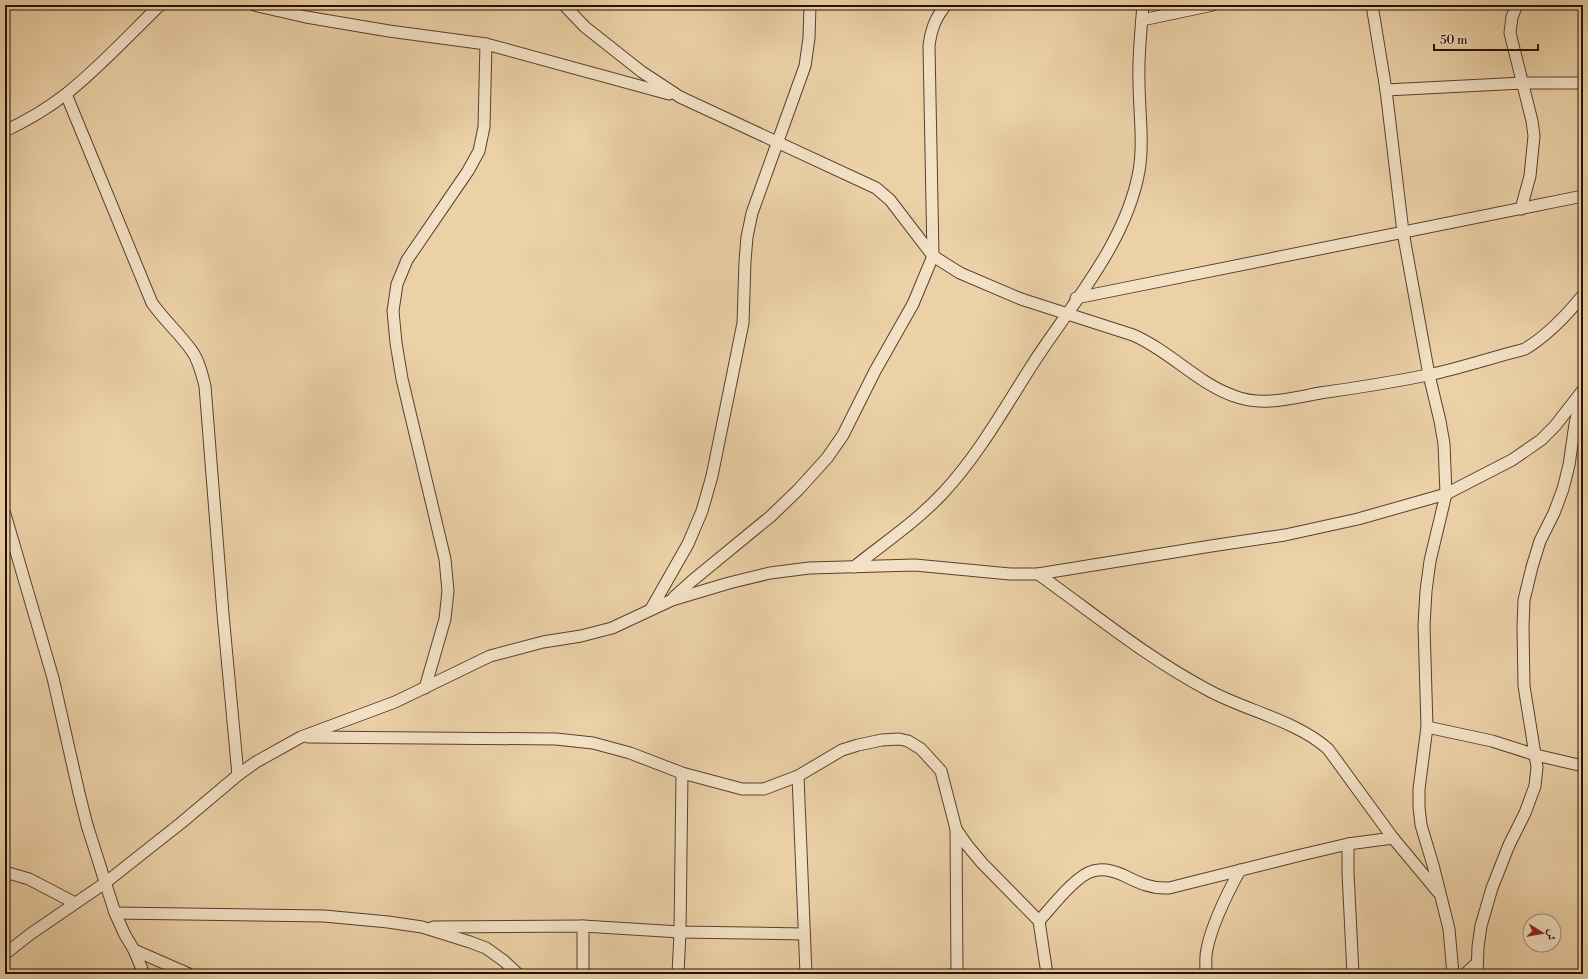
<svg xmlns="http://www.w3.org/2000/svg" width="1588" height="979" font-family="'Libre Bodoni',Amiri,serif">
<rect width="100%" height="100%" fill="#ecd1a7"/>
<filter id="stains"><feTurbulence type="fractalNoise" baseFrequency=".005" numOctaves="4"/><feColorMatrix values="0 0 0 0 .2 0 0 0 0 .09 0 0 0 0 .02 0 0 0 .5 -.17"/></filter>
<radialGradient id="worn" r=".72"><stop offset=".6" stop-color="#630" stop-opacity="0"/><stop offset="1" stop-color="#630" stop-opacity=".3"/></radialGradient>
<g fill="none" stroke-linecap="round" stroke-linejoin="round">
<defs>
<g id="street">
<path d="M 254,5 L 306,17 L 389,31 L 486,44 L 669,94"/>
<path d="M 564,5 L 585,27 L 642,72 L 680,97 L 876,188 L 890,200 L 933,256 L 960,273 L 1021,299 L 1133,335 C 1170,351 1197,383 1234,396 C 1262,407 1292,398 1320,393 C 1356,388 1393,382 1428,375 C 1461,368 1493,357 1525,349 C 1548,335 1566,316 1583,295"/>
<path d="M 1372,5 L 1386,90 L 1403,232 L 1429,375 L 1440,421 L 1444,444 L 1446,494 L 1430,561 L 1426,591 L 1424,625 L 1427,727 L 1419,789 L 1419,807 L 1421,825 L 1433,865 L 1449,929 L 1453,974"/>
<path d="M 1517,5 L 1512,17 L 1510,33 L 1532,121 L 1534,136 L 1530,176 L 1521,209"/>
<path d="M 1142,20 L 1213,5"/>
<path d="M 1386,90 L 1523,83 L 1583,83"/>
<path d="M 66,94 L 152,303 C 164,320 180,334 192,351 C 199,361 202,374 205,386 L 223,614 L 238,775"/>
<path d="M 5,131 C 26,121 47,109 66,94 C 99,68 129,35 160,5"/>
<path d="M 1076,298 L 1583,196"/>
<path d="M 5,514 L 53,678 L 79,793 L 87,825 L 115,913 L 125,935 L 134,950 L 144,974"/>
<path d="M 854,567 C 884,543 917,521 943,493 C 980,453 1005,407 1034,362 C 1073,302 1126,243 1139,171 C 1144,142 1139,111 1139,81 C 1138,56 1141,30 1143,5"/>
<path d="M 1038,574 C 1093,613 1146,657 1206,689 C 1243,710 1296,720 1328,749 L 1393,838 L 1438,892"/>
<path d="M 674,597 L 693,580 L 771,516 L 798,490 L 827,458 L 843,435 L 875,371 L 913,304 L 933,256 L 929,46 C 931,30 935,18 946,5"/>
<path d="M 651,609 L 688,544 L 702,511 L 712,476 L 743,323 L 745,261 L 747,237 L 752,213 L 805,66 L 809,38 L 810,5"/>
<path d="M 425,688 L 445,619 L 448,591 L 445,559 L 402,379 L 396,343 L 393,311 L 397,284 L 407,260 L 468,171 L 479,151 L 484,127 L 486,44"/>
<path d="M 1427,727 L 1492,741 L 1536,755 L 1583,766"/>
<path d="M 308,737 L 556,739 L 593,743 L 630,753 L 682,773 L 742,789 L 764,789 L 798,776 L 842,750 L 858,745 L 882,740 L 899,739 L 908,741 L 921,749 L 941,771 L 956,829 L 967,845 L 982,863 L 1039,921 L 1047,974"/>
<path d="M 798,776 L 806,974"/>
<path d="M 956,829 L 957,974"/>
<path d="M 1348,844 L 1348,873 L 1353,974"/>
<path d="M 5,872 L 29,879 L 75,903"/>
<path d="M 115,913 L 324,916 L 388,922 L 422,927 L 470,942 L 486,948 L 504,961 L 518,974"/>
<path d="M 1039,921 C 1051,908 1076,875 1093,871 C 1102,868 1114,871 1123,875 C 1139,883 1151,889 1169,888 L 1301,855 L 1348,844 L 1393,838"/>
<path d="M 433,927 L 583,926 L 680,932 L 804,934"/>
<path d="M 134,950 L 189,974"/>
<path d="M 5,954 L 29,935 L 105,883 L 181,823 L 238,775 L 256,762 L 301,737 L 395,702 L 490,656 L 543,642 L 581,636 L 612,628 L 672,600 L 729,583 L 770,573 L 809,568 L 915,565 L 1010,574 L 1038,574 L 1211,546 L 1285,535 L 1358,519 L 1446,494 L 1512,460 L 1541,440 L 1555,426 L 1583,390"/>
<path d="M 583,974 L 583,926"/>
<path d="M 678,974 L 680,932 L 682,773"/>
<path d="M 1206,974 C 1206,966 1205,957 1207,949 C 1212,924 1228,892 1240,870"/>
<path d="M 1465,974 L 1477,963"/>
<path d="M 1477,974 L 1478,947 L 1481,926 L 1492,888 L 1509,845 L 1525,813 L 1535,786 L 1537,767 L 1524,686 L 1523,627 L 1524,600 L 1532,567 L 1540,541 L 1554,513 L 1563,489 L 1569,465 L 1575,424 L 1581,395"/>
</g>
</defs>
<use href="#street" stroke="#59402b" stroke-width="13"/>
<use href="#street" stroke="#f3e1c6" stroke-width="11"/>
</g>
<rect width="1588" height="979" fill="none" stroke="#ecd1a7" stroke-width="20"/>
<rect x="6" y="6" width="1576" height="967" fill="none" stroke="#281002" stroke-width="2"/>
<rect x="10" y="10" width="1568" height="959" fill="none" stroke="#281002"/>
<g transform="translate(1542 933) rotate(101)"><circle r="19" fill="#f3e1c6" stroke="#a28d78"/>
<path d="M0-3L7 15L0 10L-7 15Z" fill="#8f2418"/>
<text y="-6" font-size="11" font-weight="bold" text-anchor="middle" fill="#281002">ش</text>
</g>
<path d="M1434 44v6h104v-6" fill="none" stroke="#281002" stroke-width="2"/>
<text x="1440" y="44" font-size="12" fill="#281002" stroke="#f3e1c6" stroke-width="3" paint-order="stroke">50 m</text>
<rect width="100%" height="100%" filter="url(#stains)"/>
<rect width="100%" height="100%" fill="url(#worn)"/>
</svg>
